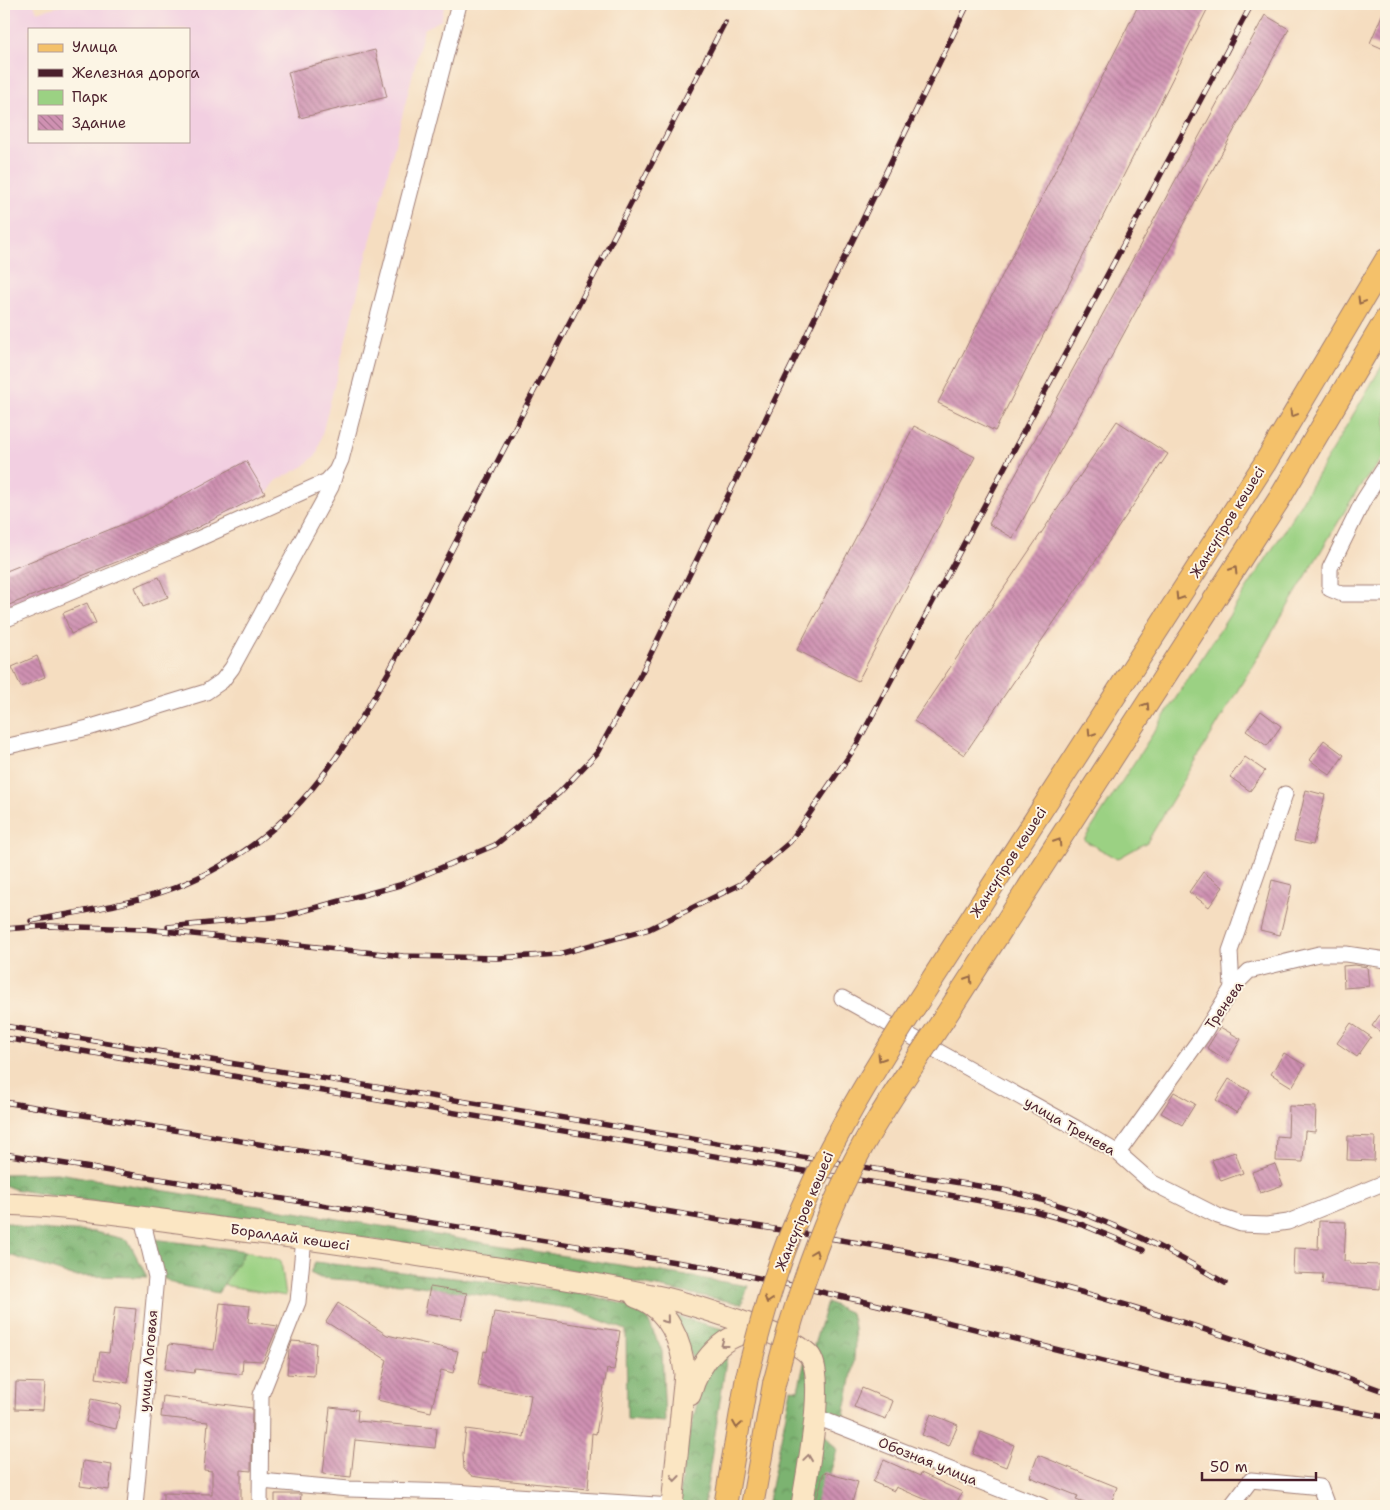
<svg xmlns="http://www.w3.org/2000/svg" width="1390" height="1510" font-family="'Shantell Sans',sans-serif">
<defs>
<pattern id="forest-crowns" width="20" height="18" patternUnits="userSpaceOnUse" patternTransform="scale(1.25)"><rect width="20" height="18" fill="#7cb371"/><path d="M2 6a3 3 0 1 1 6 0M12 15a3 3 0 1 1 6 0" fill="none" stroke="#68915d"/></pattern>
<pattern id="building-back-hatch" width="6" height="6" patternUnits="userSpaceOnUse" patternTransform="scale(1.25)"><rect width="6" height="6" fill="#cf91b2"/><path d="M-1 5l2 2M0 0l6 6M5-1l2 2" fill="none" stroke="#aa7691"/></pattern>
</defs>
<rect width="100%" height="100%" fill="#fcf5e5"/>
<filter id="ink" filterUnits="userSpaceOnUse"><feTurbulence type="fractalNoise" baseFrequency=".02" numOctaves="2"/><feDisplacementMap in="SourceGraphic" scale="10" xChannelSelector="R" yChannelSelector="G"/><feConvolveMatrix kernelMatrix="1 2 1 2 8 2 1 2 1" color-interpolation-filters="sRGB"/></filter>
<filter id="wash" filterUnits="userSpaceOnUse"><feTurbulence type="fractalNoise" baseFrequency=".0096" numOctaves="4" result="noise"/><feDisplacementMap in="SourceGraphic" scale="20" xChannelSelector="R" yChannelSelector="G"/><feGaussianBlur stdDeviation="1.12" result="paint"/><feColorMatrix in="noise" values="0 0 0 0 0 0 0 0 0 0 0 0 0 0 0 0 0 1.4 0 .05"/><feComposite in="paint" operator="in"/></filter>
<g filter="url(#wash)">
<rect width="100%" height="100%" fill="#f5ddc0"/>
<path fill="#f2cfe1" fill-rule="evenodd" d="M 4,4 L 34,4 L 37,12 L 68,4 L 445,4 L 441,20 L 424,29 L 317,454 L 304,466 L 276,481 L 266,495 L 178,539 L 4,609 ZM 29,29 L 189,29 L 189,141 L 29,141 Z"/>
<g fill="#9bd183" stroke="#727857">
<path d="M 1386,359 L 1386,454 L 1358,489 L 1147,842 L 1117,859 L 1084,840 L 1286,528 Z"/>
<path d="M 245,1251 L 281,1261 L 286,1296 L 223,1285 Z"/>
</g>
<g fill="url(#forest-crowns)" stroke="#63694e">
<path d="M 58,1173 L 148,1188 L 748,1286 L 742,1304 L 552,1266 L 239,1220 L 59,1197 L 14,1189 L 4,1185 L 4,1174 Z"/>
<path d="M 4,1221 L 29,1229 L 95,1232 L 128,1240 L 147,1277 L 72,1276 L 4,1253 Z"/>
<path d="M 154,1239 L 245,1251 L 218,1293 L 177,1285 L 161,1277 Z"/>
<path d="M 315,1262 L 576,1292 L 643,1309 L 662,1351 L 665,1422 L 627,1419 L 626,1330 L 568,1308 L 414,1285 L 320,1278 L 310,1273 Z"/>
<path d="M 827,1302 L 851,1313 C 861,1348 849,1386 843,1421 L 822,1410 L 813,1348 Z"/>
<path d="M 675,1316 L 727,1330 L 695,1366 Z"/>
<path d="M 728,1348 L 704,1506 L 679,1506 L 683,1461 L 703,1379 Z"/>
<path d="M 805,1360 L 812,1399 L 790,1506 L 767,1506 L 791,1389 L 798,1390 Z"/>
<path d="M 819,1427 L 837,1450 L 830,1474 L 816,1501 L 819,1506 L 807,1506 Z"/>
</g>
<g id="blocks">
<g fill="url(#building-back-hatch)">
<path d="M 1139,4 L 1210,4 L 995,431 L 938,403 Z"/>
<path d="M 1386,6 L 1386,50 L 1370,43 Z"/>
<path d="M 1265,15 L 1289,29 L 1013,538 L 989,524 Z"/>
<path d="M 375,50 L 387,97 L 300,118 L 288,72 Z"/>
<path d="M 1117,421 L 1168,454 L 964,755 L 914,721 Z"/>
<path d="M 914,426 L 975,457 L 858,681 L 797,650 Z"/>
<path d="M 246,461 L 265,493 L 179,537 L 4,607 L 4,572 L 146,515 Z"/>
<path d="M 159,577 L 168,597 L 143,607 L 135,587 Z"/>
<path d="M 87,603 L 96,623 L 71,634 L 63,613 Z"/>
<path d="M 37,656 L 45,677 L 21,687 L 12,667 Z"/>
<path d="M 1261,711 L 1281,726 L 1267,746 L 1246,731 Z"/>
<path d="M 1324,740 L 1344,755 L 1330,775 L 1310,760 Z"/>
<path d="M 1245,757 L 1265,771 L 1250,791 L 1230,777 Z"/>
<path d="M 1306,790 L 1325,795 L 1313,845 L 1294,841 Z"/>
<path d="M 1203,872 L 1223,887 L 1209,907 L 1189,892 Z"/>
<path d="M 1272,880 L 1292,885 L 1280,935 L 1260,930 Z"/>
<path d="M 1355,965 L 1367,967 L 1369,986 L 1344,988 L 1343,966 Z"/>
<path d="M 1386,1006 L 1386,1036 L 1372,1026 Z"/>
<path d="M 1351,1023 L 1371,1037 L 1357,1057 L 1337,1043 Z"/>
<path d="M 1220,1027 L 1241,1039 L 1228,1061 L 1207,1048 Z"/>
<path d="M 1284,1053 L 1305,1065 L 1292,1087 L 1271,1074 Z"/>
<path d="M 1229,1079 L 1250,1091 L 1237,1113 L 1216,1100 Z"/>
<path d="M 1174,1092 L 1195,1104 L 1182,1125 L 1161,1113 Z"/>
<path d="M 1289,1106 L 1316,1107 L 1315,1132 L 1305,1131 L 1303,1162 L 1276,1161 L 1277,1136 L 1288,1137 Z"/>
<path d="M 1348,1136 L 1375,1137 L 1374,1161 L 1347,1160 Z"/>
<path d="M 1235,1152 L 1243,1173 L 1221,1181 L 1212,1160 Z"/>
<path d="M 1275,1164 L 1283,1185 L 1260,1193 L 1252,1172 Z"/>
<path d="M 1319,1221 L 1346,1222 L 1344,1261 L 1350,1261 L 1350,1264 L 1381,1265 L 1380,1289 L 1322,1284 L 1323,1274 L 1293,1273 L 1294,1248 L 1318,1249 Z"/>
<path d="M 430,1287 L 467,1293 L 462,1319 L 425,1313 Z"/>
<path d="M 220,1303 L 250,1306 L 248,1322 L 278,1326 L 263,1361 L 243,1360 L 242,1374 L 195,1369 L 194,1373 L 165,1369 L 169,1344 L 214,1350 Z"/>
<path d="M 338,1303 L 387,1335 L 458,1351 L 453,1373 L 441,1370 L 431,1412 L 377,1400 L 387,1360 L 326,1322 Z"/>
<path d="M 115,1307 L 136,1309 L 128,1383 L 96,1378 L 100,1352 L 109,1353 Z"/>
<path d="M 494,1312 L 620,1331 L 614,1370 L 607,1369 L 596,1434 L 592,1433 L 588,1489 L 484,1478 L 472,1476 L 464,1469 L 463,1454 L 466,1429 L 524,1437 L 531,1395 L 478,1386 L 484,1351 L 487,1352 Z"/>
<path d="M 292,1341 L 316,1343 L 314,1376 L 287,1374 L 289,1350 Z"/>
<path d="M 16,1382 L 45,1383 L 43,1410 L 15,1409 Z"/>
<path d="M 862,1388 L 893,1401 L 886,1419 L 854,1407 Z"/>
<path d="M 163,1396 L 252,1408 L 251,1471 L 241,1470 L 241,1506 L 163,1506 L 163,1493 L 212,1494 L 212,1471 L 204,1470 L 208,1422 L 161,1417 Z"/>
<path d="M 91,1399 L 121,1405 L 116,1429 L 86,1422 Z"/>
<path d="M 330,1407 L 358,1410 L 357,1421 L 437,1428 L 435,1448 L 355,1440 L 351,1477 L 323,1474 Z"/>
<path d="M 931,1414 L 958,1425 L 949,1446 L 922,1435 Z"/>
<path d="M 981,1432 L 1014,1445 L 1006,1467 L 973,1454 Z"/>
<path d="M 1038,1455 L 1117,1487 L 1110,1506 L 1092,1506 L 1076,1500 L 1078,1496 L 1030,1477 Z"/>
<path d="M 884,1460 L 920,1476 L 921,1473 L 962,1492 L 955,1506 L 941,1506 L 896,1487 L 894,1491 L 873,1482 Z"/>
<path d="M 83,1461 L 112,1465 L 109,1490 L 80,1486 Z"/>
<path d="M 824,1472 L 858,1482 L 851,1506 L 835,1506 L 816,1501 Z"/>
<path d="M 275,1494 L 301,1494 L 300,1506 L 275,1506 Z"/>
</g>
</g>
</g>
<g filter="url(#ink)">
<use href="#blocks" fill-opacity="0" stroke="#a07e76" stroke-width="1"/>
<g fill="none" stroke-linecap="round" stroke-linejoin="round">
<defs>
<g id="minor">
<path d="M 1386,465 L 1363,501 L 1330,568 L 1330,589 L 1342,594 L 1386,594"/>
<path d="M 4,620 L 189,543 L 327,481 L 336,471 L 341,460 L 459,4"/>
<path d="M 4,747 L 88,728 L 206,692 L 222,681 L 232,668 L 331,487 L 335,474"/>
<path d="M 1232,988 L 1230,951 L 1285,794"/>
<path d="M 842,998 L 1076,1128 L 1118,1153 L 1151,1182 L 1218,1216 L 1241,1224 L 1267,1225 L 1288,1222 L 1386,1182"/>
<path d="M 1118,1153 L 1202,1036 L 1232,988 L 1249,971 L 1319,954 L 1346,954 L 1386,960"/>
<path d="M 814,1416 L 1042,1506"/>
<path d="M 261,1481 L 349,1489 L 453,1492 L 672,1506"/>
<path d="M 135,1506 L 156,1277 L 142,1218"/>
<path d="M 260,1506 L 261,1395 L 298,1302 L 304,1238"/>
<path d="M 1231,1506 L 1251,1480 L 1320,1487 L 1327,1506"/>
</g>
<g id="secondary">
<path d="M 4,1204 C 84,1207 164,1221 243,1231 C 321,1240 399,1252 477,1265 C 536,1274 596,1283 656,1296 C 685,1302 795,1335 810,1356 C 827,1380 806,1475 802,1506"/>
<path d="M 636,1297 C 669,1308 682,1343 685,1374 L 672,1506"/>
<path d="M 690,1395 C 699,1362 724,1329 762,1332"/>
</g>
<g id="primary">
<path d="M 917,1003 L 1265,463 L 1386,260"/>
<path d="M 943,1020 L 1278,501 L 1386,319"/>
<path d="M 725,1506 L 747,1377"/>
<path d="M 752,1506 L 774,1384"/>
</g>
</defs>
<use href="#minor" stroke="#a07e76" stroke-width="17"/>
<use href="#secondary" stroke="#a07e76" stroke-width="23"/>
<use href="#primary" stroke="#a07e76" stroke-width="24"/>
<use href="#minor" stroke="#fff" stroke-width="15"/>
<use href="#secondary" stroke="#fbe6c3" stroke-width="21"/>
<use href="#primary" stroke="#f4c16a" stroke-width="22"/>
<defs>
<g id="rail">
<path d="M 31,921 C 78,912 129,905 174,888 C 284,845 332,771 388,673 L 725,22"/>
<path d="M 168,927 L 284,916 L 400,885 L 495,845 L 559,793 L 597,753 L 641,674 L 968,4"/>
<path d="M 4,929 L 46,926 L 145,929 L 403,956 L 499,958 L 559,954 L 649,929 L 741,884 L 790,842 L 856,746 L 1249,9"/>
<path d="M 4,1026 L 1003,1190 C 1087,1209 1152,1240 1225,1283"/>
<path d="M 4,1038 L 949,1195 L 1034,1211 L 1083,1225 L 1143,1250"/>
<path d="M 4,1102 L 871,1245 C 933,1256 995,1268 1055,1285 C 1168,1315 1277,1353 1386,1392"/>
<path d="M 4,1154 L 713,1268 L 862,1301 L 1172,1378 L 1386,1417"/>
</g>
</defs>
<use href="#rail" stroke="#4a1f2b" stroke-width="5.5"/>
<use href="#rail" stroke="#fcf5e5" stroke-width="4" stroke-dasharray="11" stroke-linecap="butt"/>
<defs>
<g id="primary-bridge">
<path d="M 747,1377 C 759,1329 772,1281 790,1236 C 823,1153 869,1077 917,1003"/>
<path d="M 774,1384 C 795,1301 822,1220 863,1145 C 887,1102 916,1061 943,1020"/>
</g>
</defs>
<use href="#primary-bridge" stroke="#a07e76" stroke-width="24" stroke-linecap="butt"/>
<use href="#primary-bridge" stroke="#f4c16a" stroke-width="22"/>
</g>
<defs><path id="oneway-chevron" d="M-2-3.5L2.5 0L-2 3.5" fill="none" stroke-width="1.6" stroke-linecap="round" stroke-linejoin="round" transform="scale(1.25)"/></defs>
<g stroke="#966847">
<use href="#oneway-chevron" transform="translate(1361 301) rotate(121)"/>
<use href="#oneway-chevron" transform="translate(1293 414) rotate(121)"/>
<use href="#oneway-chevron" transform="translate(1234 570) rotate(-58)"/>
<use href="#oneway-chevron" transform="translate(1179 597) rotate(122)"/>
<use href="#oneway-chevron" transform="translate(1146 706) rotate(-57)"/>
<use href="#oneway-chevron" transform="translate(1091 733) rotate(123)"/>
<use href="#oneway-chevron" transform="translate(1058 842) rotate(-57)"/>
<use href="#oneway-chevron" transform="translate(969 979) rotate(-57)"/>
<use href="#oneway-chevron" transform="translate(881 1058) rotate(122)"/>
<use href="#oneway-chevron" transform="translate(815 1253) rotate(-69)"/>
<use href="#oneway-chevron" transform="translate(768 1300) rotate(108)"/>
<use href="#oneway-chevron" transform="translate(737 1425) rotate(99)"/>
</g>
<g stroke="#a28277">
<use href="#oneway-chevron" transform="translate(666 1320) rotate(51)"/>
<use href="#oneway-chevron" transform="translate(724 1344) rotate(144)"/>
<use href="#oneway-chevron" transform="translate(808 1458) rotate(-82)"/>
<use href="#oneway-chevron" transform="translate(675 1478) rotate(96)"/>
</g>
</g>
<g text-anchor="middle" stroke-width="4" stroke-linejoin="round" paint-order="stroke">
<g font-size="14" fill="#4a1f2b" stroke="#fcf5e5">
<text transform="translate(1227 522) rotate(-58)" y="5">Жансүгіров көшесі</text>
<text transform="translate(1008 862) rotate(-57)" y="5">Жансүгіров көшесі</text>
<text transform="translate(1224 1005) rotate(-55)" y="5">Тренева</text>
<text transform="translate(1070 1126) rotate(30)" y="5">улица Тренева</text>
<text transform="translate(804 1211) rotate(-67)" y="5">Жансүгіров көшесі</text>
<text transform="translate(290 1237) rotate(8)" y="5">Боралдай көшесі</text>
<text transform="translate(148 1361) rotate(-85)" y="5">улица Логовая</text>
<text transform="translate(928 1461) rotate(22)" y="5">Обозная улица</text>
</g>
</g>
<rect width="1390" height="1510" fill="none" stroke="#fcf5e5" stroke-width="20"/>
<rect x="28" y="28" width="162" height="115" fill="#fcf5e5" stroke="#b59f9b"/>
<rect x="38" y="44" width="25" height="8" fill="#f4c16a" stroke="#b59f9b"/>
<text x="72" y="52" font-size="15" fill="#4a1f2b">Улица</text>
<rect x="38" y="69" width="25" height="8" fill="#4a1f2b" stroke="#b59f9b"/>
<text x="72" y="78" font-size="15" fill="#4a1f2b">Железная дорога</text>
<rect x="38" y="90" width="25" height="15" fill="#9bd183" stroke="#b59f9b"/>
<text x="72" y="102" font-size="15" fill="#4a1f2b">Парк</text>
<rect x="38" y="115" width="25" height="15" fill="url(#building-back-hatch)" stroke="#b59f9b"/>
<text x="72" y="128" font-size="15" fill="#4a1f2b">Здание</text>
<path d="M1202 1472v8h114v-8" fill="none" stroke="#4a1f2b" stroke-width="2.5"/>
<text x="1210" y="1472" font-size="15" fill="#4a1f2b" stroke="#fcf5e5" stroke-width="4" paint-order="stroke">50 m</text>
</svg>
